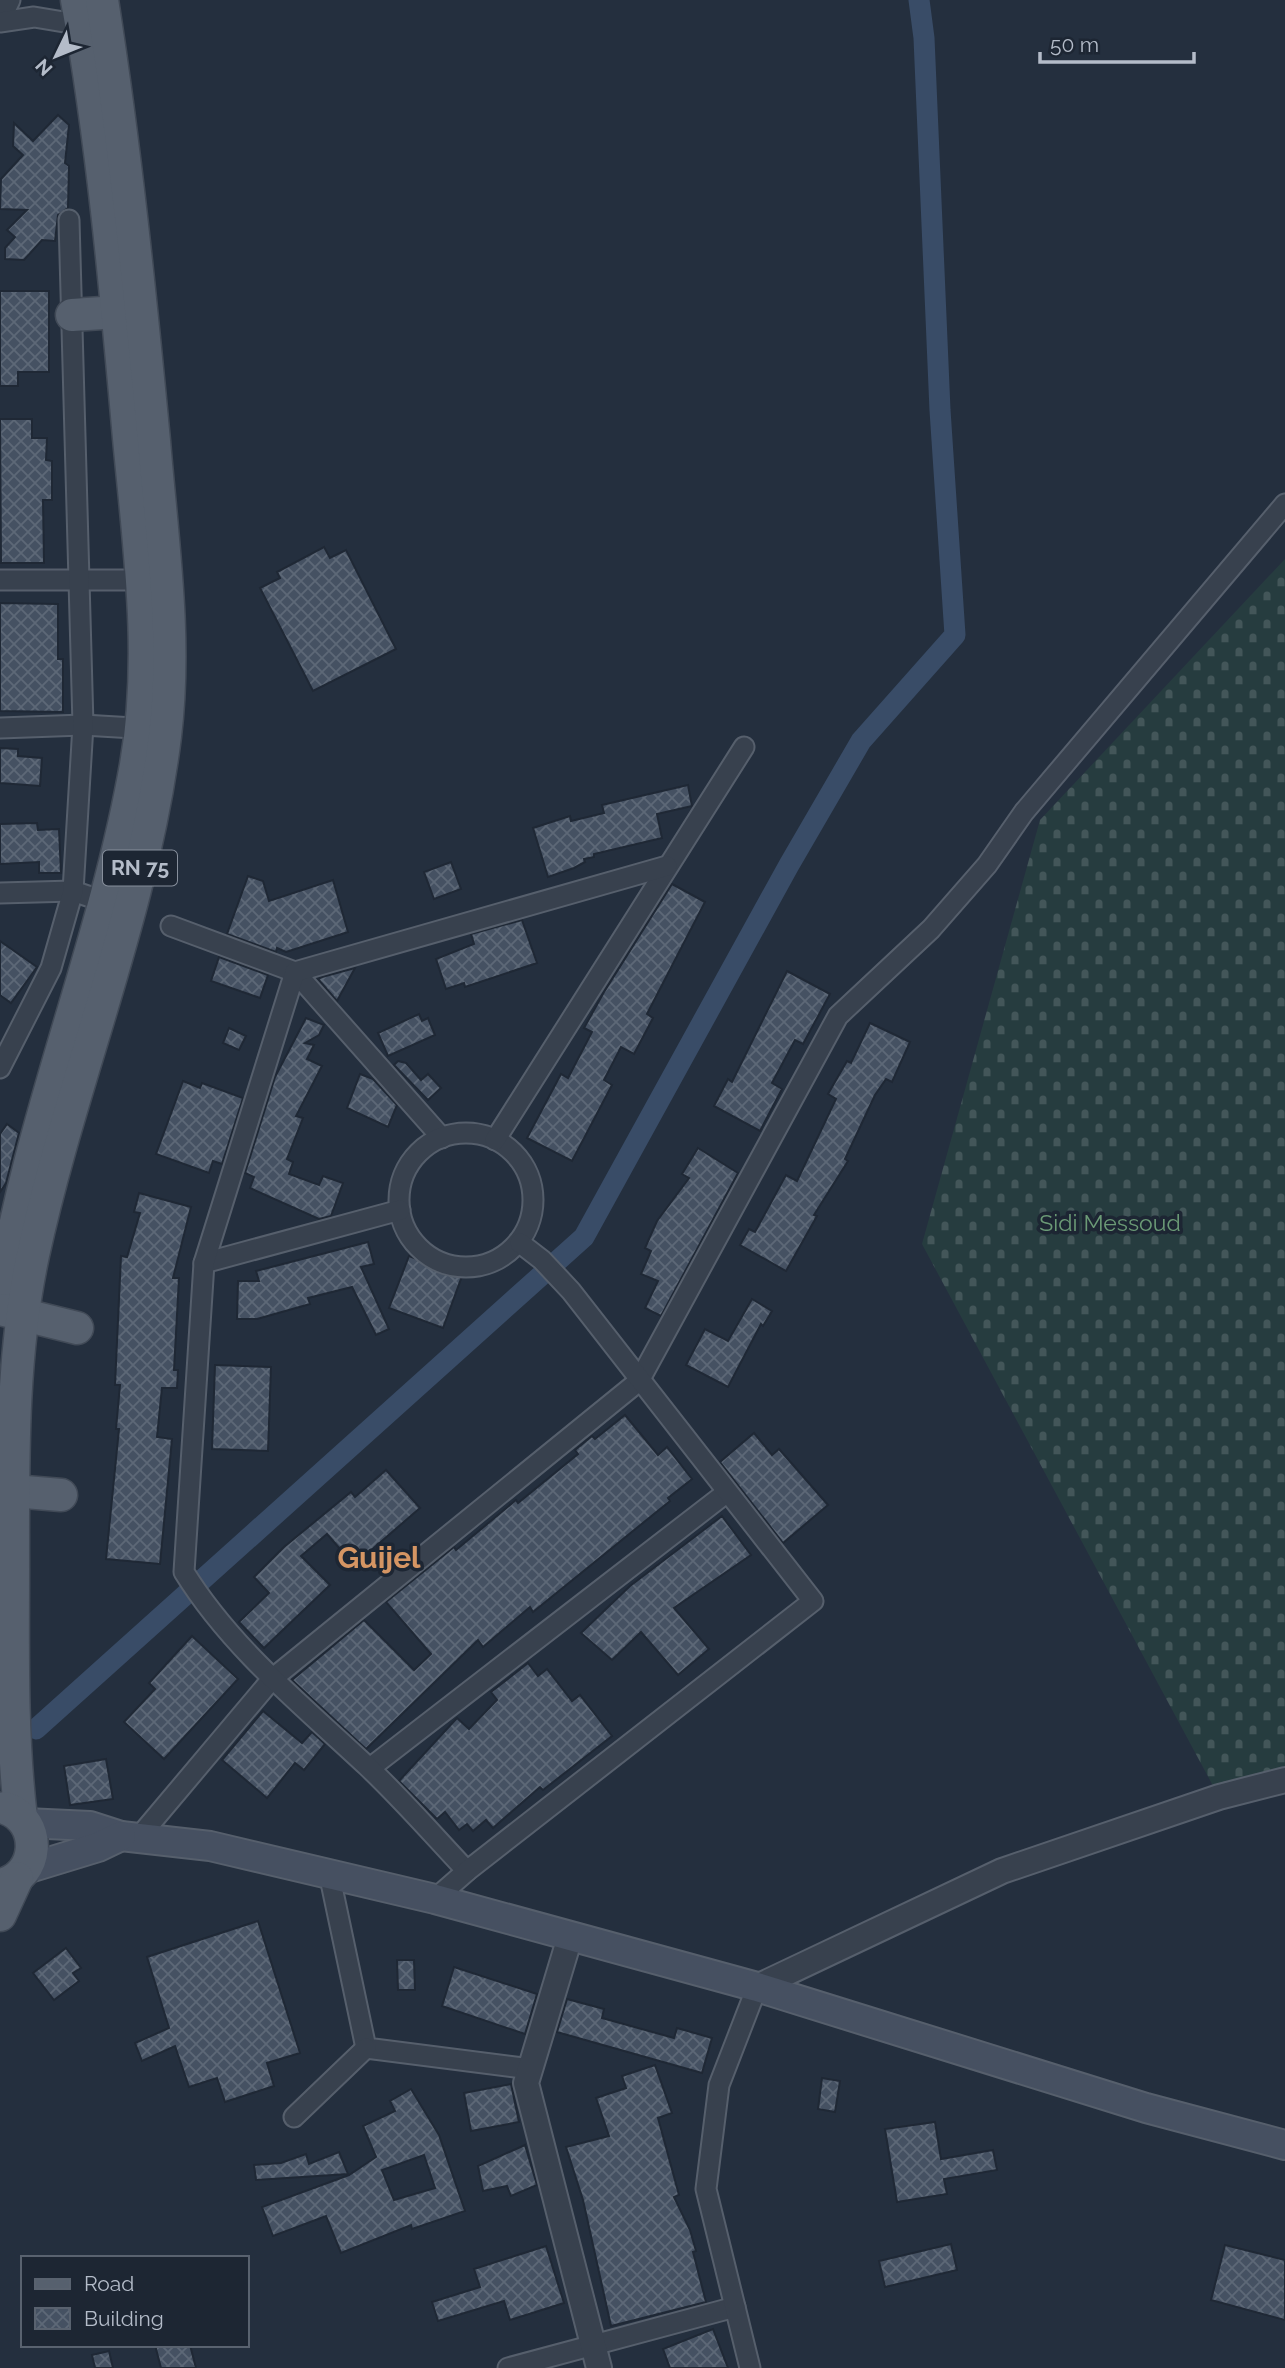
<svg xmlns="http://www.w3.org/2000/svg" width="1285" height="2368" font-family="Raleway,sans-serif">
<defs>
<pattern id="cemetery-stones" width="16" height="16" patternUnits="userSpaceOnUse" patternTransform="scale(1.75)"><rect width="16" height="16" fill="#263c3f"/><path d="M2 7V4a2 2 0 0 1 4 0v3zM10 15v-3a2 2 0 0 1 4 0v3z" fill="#435659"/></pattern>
<pattern id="building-cross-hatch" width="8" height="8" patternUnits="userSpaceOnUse" patternTransform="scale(1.75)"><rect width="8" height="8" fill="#455162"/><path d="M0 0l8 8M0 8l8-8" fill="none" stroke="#5d6877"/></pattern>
</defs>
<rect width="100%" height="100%" fill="#242f3e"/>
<path fill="url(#cemetery-stones)" d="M 1285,559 L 1285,1771 L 1219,1797 L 922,1244 L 1040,820 Z"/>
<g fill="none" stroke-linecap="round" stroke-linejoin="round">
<path stroke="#394c67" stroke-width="21" d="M 36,1729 L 584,1237 L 789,865 L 861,741 L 955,635 L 940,410 L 924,38 L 919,0"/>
</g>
<g fill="url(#building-cross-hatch)" stroke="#1f2835" stroke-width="2" fill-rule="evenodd">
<path d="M 58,115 L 69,125 L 65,163 L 69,166 L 68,208 L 58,215 L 55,241 L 42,240 L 24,260 L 5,259 L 5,248 L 15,237 L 7,230 L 27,210 L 0,209 L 1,179 L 23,155 L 13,146 L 14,123 L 33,141 Z"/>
<path d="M 0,291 L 49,291 L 49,372 L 18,372 L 18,386 L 0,386 Z"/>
<path d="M 0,419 L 32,419 L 32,438 L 47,438 L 46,460 L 52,461 L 52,500 L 43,500 L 44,563 L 1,563 Z"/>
<path d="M 324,547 L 330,558 L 346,550 L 396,649 L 313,691 L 260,588 L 280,578 L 277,572 Z"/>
<path d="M 0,603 L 58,604 L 58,659 L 63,659 L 63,712 L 0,711 Z"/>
<path d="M 0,748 L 18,749 L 18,756 L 42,758 L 40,786 L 0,783 Z"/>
<path d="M 688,785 L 692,806 L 657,814 L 662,838 L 594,854 L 594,857 L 584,859 L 585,862 L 574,868 L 548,877 L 533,828 L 570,816 L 571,821 L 604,813 L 602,805 Z"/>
<path d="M 37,823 L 38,830 L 59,829 L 61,873 L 39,873 L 39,862 L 0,864 L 0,824 Z"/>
<path d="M 451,862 L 461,889 L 434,899 L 424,872 Z"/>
<path d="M 248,876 L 263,881 L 269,901 L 333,880 L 348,932 L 286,952 L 277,948 L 276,952 L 227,934 Z"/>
<path d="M 672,884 L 705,902 L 647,1014 L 653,1018 L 634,1054 L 621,1047 L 604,1080 L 612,1085 L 572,1161 L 527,1138 L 561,1074 L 568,1078 L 592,1032 L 584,1028 L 604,992 Z"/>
<path d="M 522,920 L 537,963 L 465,987 L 464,983 L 446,989 L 436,959 L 474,944 L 471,934 Z"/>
<path d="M 0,941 L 37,967 L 11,1003 L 0,995 Z"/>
<path d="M 219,957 L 268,975 L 260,998 L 211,981 Z"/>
<path d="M 355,968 L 337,1001 L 318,979 L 322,977 Z"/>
<path d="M 787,971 L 830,994 L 803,1044 L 795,1040 L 772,1083 L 782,1089 L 760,1131 L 714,1106 L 728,1079 L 732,1082 Z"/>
<path d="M 419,1014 L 422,1021 L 428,1018 L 435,1035 L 388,1056 L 378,1033 Z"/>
<path d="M 306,1018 L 324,1025 L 319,1035 L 305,1043 L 314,1045 L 307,1059 L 322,1066 L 296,1116 L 303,1118 L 287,1159 L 293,1162 L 289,1174 L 319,1185 L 323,1176 L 343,1183 L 331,1216 L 319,1219 L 250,1188 L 254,1177 L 245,1173 L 275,1077 Z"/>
<path d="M 870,1023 L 910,1042 L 892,1082 L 886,1079 L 875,1095 L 845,1159 L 848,1161 L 814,1215 L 817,1216 L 786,1271 L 740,1245 L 749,1229 L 755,1232 L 786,1175 L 797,1181 L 836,1099 L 828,1094 L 847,1061 L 851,1063 Z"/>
<path d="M 229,1028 L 246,1036 L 239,1050 L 223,1043 Z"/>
<path d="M 398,1061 L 406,1063 L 421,1080 L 428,1074 L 441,1088 L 428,1100 L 394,1065 Z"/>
<path d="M 360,1074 L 373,1079 L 397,1105 L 388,1127 L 347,1108 Z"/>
<path d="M 183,1081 L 200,1088 L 202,1083 L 243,1098 L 222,1164 L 213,1161 L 209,1173 L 156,1154 Z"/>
<path d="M 7,1124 L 19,1133 L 6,1183 L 0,1192 L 0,1134 Z"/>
<path d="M 698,1148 L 738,1173 L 661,1316 L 645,1308 L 658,1281 L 641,1274 L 651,1251 L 645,1248 L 657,1221 L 689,1178 L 682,1174 Z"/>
<path d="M 139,1193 L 191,1207 L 173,1278 L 179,1278 L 174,1370 L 178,1370 L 177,1388 L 162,1388 L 157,1437 L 172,1439 L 160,1564 L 106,1559 L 119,1429 L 116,1429 L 120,1385 L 115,1385 L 121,1256 L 127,1257 L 140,1213 L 134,1212 Z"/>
<path d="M 368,1242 L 374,1264 L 361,1267 L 389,1329 L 376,1335 L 352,1287 L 308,1298 L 310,1304 L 257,1319 L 237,1319 L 238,1281 L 259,1281 L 256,1271 Z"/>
<path d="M 409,1256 L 462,1276 L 443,1328 L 389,1308 Z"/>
<path d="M 752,1299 L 772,1311 L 763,1326 L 761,1324 L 728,1387 L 686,1365 L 705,1329 L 728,1341 Z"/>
<path d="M 215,1365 L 271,1367 L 268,1451 L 212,1449 Z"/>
<path d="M 625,1415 L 658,1455 L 667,1447 L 692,1479 L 668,1498 L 670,1501 L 533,1612 L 530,1607 L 483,1647 L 478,1640 L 366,1749 L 292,1680 L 364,1620 L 414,1670 L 431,1654 L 386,1602 L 454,1547 L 456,1550 L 516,1500 L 518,1503 L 578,1454 L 575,1450 L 592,1436 L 595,1439 Z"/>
<path d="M 754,1433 L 772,1455 L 779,1449 L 828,1505 L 783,1543 L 720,1462 Z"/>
<path d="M 386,1470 L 420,1508 L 354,1565 L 327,1534 L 301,1556 L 330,1585 L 264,1648 L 239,1622 L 269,1593 L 254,1577 L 284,1547 L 351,1492 L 355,1497 Z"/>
<path d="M 722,1516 L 751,1555 L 674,1608 L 709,1649 L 678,1675 L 641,1632 L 612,1660 L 581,1633 L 630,1586 Z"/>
<path d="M 192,1636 L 238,1679 L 164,1759 L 124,1722 L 155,1689 L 149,1683 Z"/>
<path d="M 528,1663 L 538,1676 L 547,1669 L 572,1701 L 580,1695 L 612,1736 L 543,1790 L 540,1787 L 493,1828 L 486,1820 L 473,1831 L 467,1824 L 459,1830 L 445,1812 L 437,1819 L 399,1781 L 457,1718 L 469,1729 L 497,1700 L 491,1692 Z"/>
<path d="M 263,1711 L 302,1743 L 312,1732 L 325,1744 L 304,1770 L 295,1763 L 267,1798 L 222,1760 Z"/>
<path d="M 106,1759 L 113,1799 L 70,1805 L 64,1766 Z"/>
<path d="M 258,1921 L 300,2053 L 267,2063 L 274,2086 L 225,2102 L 217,2078 L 189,2087 L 175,2046 L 142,2061 L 135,2043 L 169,2028 L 147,1957 Z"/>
<path d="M 66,1948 L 81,1968 L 73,1973 L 79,1981 L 54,2000 L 33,1973 Z"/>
<path d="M 397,1960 L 414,1960 L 415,1990 L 398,1990 Z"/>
<path d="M 454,1967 L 537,1994 L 525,2034 L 442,2006 Z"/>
<path d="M 567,1999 L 604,2009 L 602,2018 L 674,2038 L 677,2028 L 712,2038 L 702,2073 L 557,2032 Z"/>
<path d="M 655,2065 L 672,2113 L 658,2118 L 679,2195 L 674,2197 L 690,2230 L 696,2251 L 693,2252 L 706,2302 L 611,2326 L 583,2200 L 566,2147 L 609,2136 L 596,2098 L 626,2088 L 622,2076 Z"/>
<path d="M 822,2078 L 840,2081 L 835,2112 L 818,2109 Z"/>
<path d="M 511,2084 L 519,2122 L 471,2131 L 464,2093 Z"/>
<path d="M 411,2089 L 439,2135 L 465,2211 L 412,2229 L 411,2225 L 341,2253 L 326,2216 L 273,2236 L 262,2207 L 349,2175 L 376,2157 L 363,2126 L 395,2111 L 390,2101 ZM 424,2155 L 435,2188 L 394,2200 L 382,2170 Z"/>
<path d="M 935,2122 L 941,2159 L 993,2150 L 997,2170 L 944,2179 L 947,2194 L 897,2202 L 885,2129 Z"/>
<path d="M 525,2145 L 537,2185 L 511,2196 L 507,2186 L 483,2191 L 478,2166 Z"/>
<path d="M 339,2152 L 348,2174 L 256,2180 L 254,2165 L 281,2163 L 306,2154 L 309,2164 Z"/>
<path d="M 951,2244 L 957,2270 L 885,2287 L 879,2261 Z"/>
<path d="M 1225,2245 L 1285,2260 L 1285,2320 L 1211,2300 Z"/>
<path d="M 546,2246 L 564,2303 L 510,2320 L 504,2301 L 438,2321 L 432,2302 L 480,2287 L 474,2269 Z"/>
<path d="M 713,2329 L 728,2368 L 670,2368 L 663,2349 Z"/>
<path d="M 155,2345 L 190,2345 L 196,2368 L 161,2368 Z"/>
<path d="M 109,2351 L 113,2368 L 95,2368 L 92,2355 Z"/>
</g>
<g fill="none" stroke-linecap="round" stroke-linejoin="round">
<defs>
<g id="minor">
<path d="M 0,21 L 10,0"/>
<path d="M 0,22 L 34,17 L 82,25"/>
<path d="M 0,580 L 142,580"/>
<path d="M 0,728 L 83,725 L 151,729"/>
<path d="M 0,893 L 73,891 L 105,902"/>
<path d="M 171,926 L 295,972 L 442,1138"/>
<path d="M 0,1068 L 51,968 L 73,891 L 83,725 L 69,220"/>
<circle cx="466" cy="1200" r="67"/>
<path d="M 495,1140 L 744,747"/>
<path d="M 204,1263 L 400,1210"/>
<path d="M 370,1768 L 726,1493"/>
<path d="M 139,1837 L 272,1679 L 639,1381 L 838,1016 L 931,929 L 987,865 L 1024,812 L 1285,504"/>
<path d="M 467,1871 C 434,1836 402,1799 367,1766 C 303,1706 231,1648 184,1572 L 204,1263 L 295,972 L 667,866"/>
<path d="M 329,1873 L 366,2048 L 531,2069"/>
<path d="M 435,1899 L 467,1871 L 813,1601 L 571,1291 L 542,1260 L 520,1243"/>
<path d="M 294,2117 L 366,2048"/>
<path d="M 508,2368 L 735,2307"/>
<path d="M 750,2368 L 706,2189 L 719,2085 L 757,1987"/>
</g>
<g id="tertiary">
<path d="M 570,1937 L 526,2083 L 599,2368"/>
<path d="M 757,1987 L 1002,1871 L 1219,1797 L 1285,1780"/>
</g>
<g id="secondary">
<path d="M 26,1823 L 90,1826 L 121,1836 L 210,1846 L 435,1899 L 757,1987 L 1146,2108 L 1285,2145"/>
<path d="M 26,1869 L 98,1847 L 121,1836"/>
</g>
<g id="primary">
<path d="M 72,315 L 118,312"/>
<path d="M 0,1309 C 26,1126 104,948 136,765 C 155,656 139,547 129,438 C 116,291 103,145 77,0"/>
<path d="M 4,1310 L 77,1328"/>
<path d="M 13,1491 L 61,1495"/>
<path d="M 21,1818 C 11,1735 13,1651 13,1568 C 13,1464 11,1357 33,1255 C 71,1080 143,914 165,736 C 177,638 162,539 154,441 C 140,293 125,146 102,0"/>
<path d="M 0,1885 C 40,1877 43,1821 5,1808"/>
<path d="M 0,1915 L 17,1878"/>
</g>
</defs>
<use href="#minor" stroke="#565f6c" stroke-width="23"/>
<use href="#tertiary" stroke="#565f6c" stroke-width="28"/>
<use href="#secondary" stroke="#565f6c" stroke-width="32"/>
<use href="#primary" stroke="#414a57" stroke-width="35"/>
<use href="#minor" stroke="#38414e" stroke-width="19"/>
<use href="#tertiary" stroke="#38414e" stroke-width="24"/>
<use href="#secondary" stroke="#465061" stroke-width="28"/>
<use href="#primary" stroke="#56606e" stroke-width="32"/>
</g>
<g text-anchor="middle" stroke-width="7" stroke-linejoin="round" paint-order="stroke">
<rect fill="#1d2633" stroke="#878f9c" stroke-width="2" x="103" y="850.5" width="74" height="35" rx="5"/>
<g font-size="21" font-weight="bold" fill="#b4bcc9">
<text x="140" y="875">RN 75</text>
</g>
<g font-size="23" fill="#6b9a76" stroke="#1d2633">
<text x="1110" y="1231">Sidi Messoud</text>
</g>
<g font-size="30" font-weight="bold" fill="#d59563" stroke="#1d2633">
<text x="379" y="1568">Guijel</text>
</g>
</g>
<rect x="21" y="2256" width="228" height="91" fill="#1d2633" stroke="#59626f" stroke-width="2"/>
<rect x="35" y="2279" width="35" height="10" fill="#56606e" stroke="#59626f" stroke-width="2"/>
<text x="84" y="2291" font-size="21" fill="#b4bcc9">Road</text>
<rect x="35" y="2308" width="35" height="21" fill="url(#building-cross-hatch)" stroke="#59626f" stroke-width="2"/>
<text x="84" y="2326" font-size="21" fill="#b4bcc9">Building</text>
<g transform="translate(56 56) rotate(227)" stroke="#1d2633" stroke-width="5" paint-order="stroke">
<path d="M0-5L12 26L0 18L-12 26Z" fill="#b4bcc9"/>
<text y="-10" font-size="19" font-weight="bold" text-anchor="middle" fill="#b4bcc9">N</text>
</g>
<path d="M1040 52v10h154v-10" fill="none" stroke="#b4bcc9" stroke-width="3.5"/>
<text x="1050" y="52" font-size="21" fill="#b4bcc9" stroke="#1d2633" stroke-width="5" paint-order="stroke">50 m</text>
</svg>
